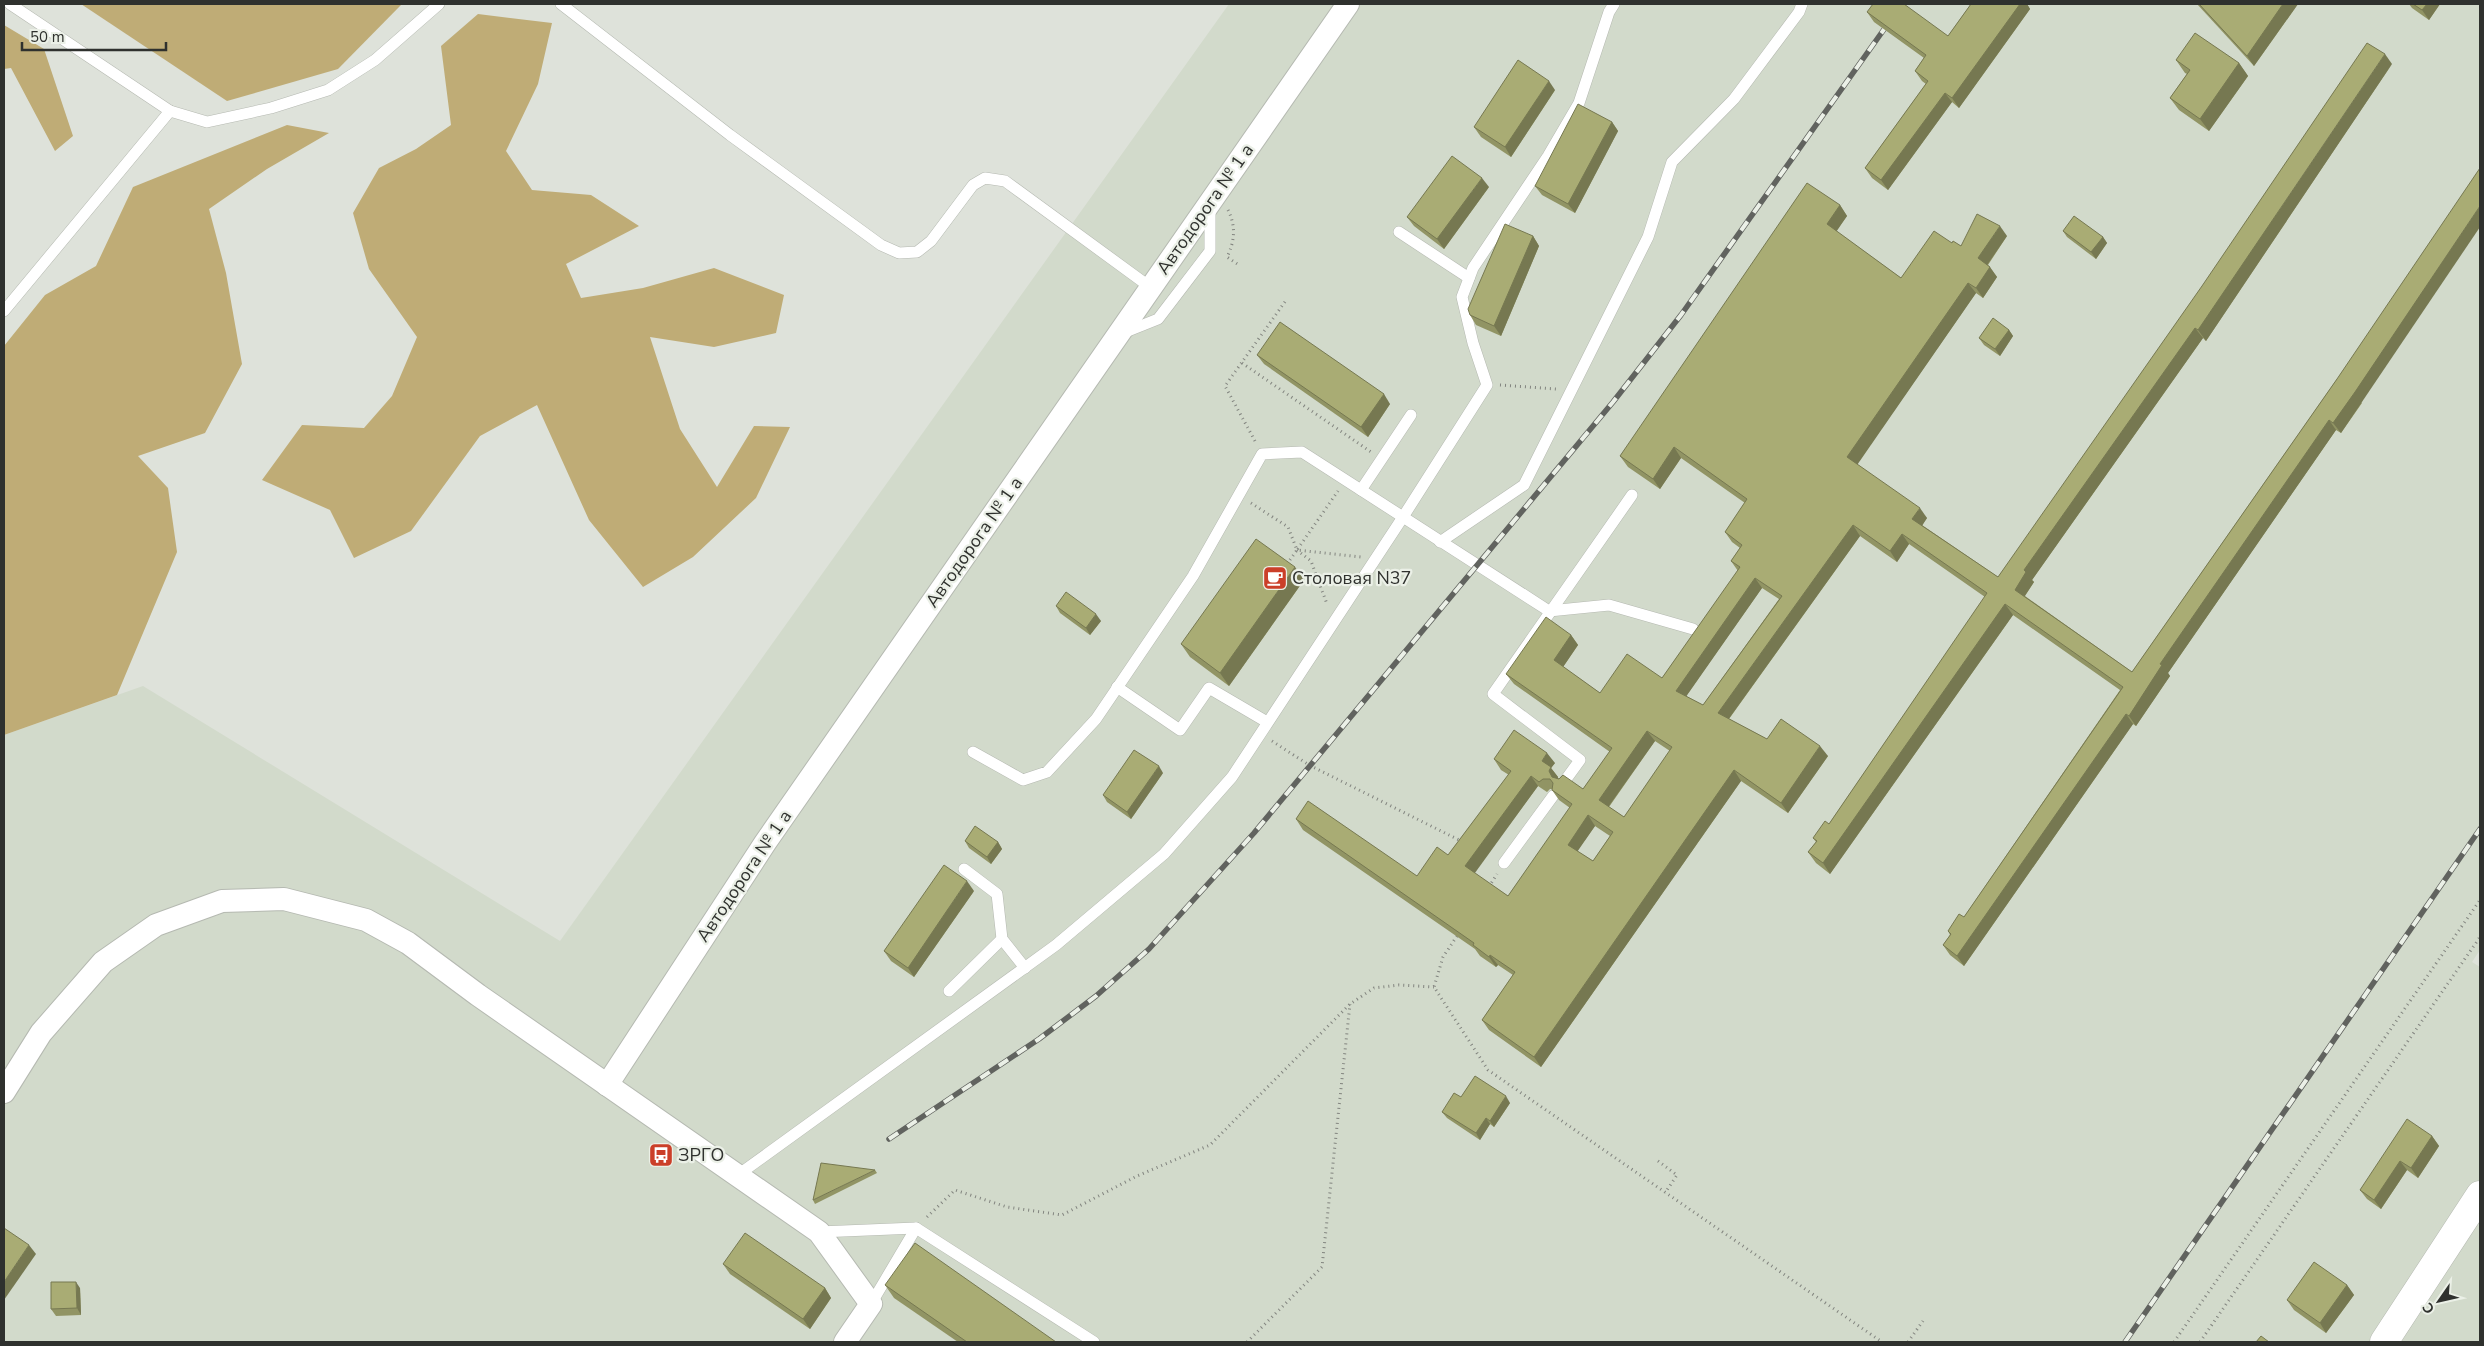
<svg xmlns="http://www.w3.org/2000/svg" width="2484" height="1346" font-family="'Nunito Sans',sans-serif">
<rect width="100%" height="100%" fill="#dee2da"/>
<path fill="#d2dacb" d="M 1229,4 L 2480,4 L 2480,950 L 2472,962 L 2480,967 L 2480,1342 L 4,1342 L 4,735 L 143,686 L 560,941 Z"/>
<g fill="#bfac76">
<path d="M 81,4 L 402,4 L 338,69 L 227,101 Z"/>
<path d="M 478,14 L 552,23 L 538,84 L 506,151 L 532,190 L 591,195 L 639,226 L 566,264 L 581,298 L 643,288 L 714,268 L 784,295 L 776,333 L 714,347 L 650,337 L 680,429 L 717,487 L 754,426 L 790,427 L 756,498 L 693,557 L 643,587 L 589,520 L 537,405 L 480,436 L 411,531 L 354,558 L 330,510 L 262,480 L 302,425 L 364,428 L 392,396 L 417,337 L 369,269 L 353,213 L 379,168 L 416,149 L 451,125 L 441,46 Z"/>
<path d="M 4,25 L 44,49 L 73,136 L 55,151 L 11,68 L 4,69 Z"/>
<path d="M 287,125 L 329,133 L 267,169 L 209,209 L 226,273 L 242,364 L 205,433 L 138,456 L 168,488 L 177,552 L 117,695 L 4,735 L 4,346 L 45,295 L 96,266 L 133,187 Z"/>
</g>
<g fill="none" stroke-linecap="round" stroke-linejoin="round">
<defs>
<g id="service">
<path d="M 10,4 L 170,111 L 207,122 L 271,108 L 328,90 L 375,60 L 439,4"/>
<path d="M 561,4 L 730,135 L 881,245 L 899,253 L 917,252 L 931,241 L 973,185 L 985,178 L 1005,181 L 1150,287"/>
<path d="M 1399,232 L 1469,278"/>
<path d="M 4,311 L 170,111"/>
<path d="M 1123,333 L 1158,319 L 1210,251 L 1210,208"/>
<path d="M 1361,490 L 1411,415"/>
<path d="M 1440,542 L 1524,485 L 1648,237 L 1672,162 L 1734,99 L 1799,12 L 1802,4"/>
<path d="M 1117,687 L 1180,730 L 1209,688 L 1267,722"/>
<path d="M 973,752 L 1023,780 L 1047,772 L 1096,719 L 1193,576 L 1262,454 L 1302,452 L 1549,611 L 1609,605 L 1693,629"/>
<path d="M 1564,782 L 1580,760 L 1493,694 L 1632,495"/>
<path d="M 1504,863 L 1553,796"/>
<path d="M 964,869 L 997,894 L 1002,939 L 1025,968"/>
<path d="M 949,991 L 1002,939"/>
<path d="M 738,1175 L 1056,945 L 1164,854 L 1232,777 L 1403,517 L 1487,385 L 1473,343 L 1462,297 L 1473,268 L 1548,156 L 1579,103 L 1609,12 L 1614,4"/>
<path d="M 819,1232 L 916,1228 L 1094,1342"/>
<path d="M 871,1304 L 916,1228"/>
</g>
<g id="minor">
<path d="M 607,1085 L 765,843 L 1348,4"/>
<path d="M 4,1092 L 41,1033 L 103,962 L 156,925 L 222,901 L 284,899 L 366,920 L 408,943 L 478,995 L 819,1232 L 871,1304 L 845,1342"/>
</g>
<path id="tertiary" d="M 2384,1342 L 2480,1195"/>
</defs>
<use href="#service" stroke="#b5b9b1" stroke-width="12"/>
<use href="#minor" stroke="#b5b9b1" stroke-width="24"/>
<use href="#tertiary" stroke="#b5b9b1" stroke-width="29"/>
<g stroke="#82847f" stroke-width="3" stroke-dasharray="1 4" stroke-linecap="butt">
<path d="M 1228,210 C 1236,226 1235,241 1227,257 L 1239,265"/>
<path d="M 1242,363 L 1371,452"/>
<path d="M 1500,385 L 1556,389"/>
<path d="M 1255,441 L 1225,386 L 1287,299"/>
<path d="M 1251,503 L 1288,527 L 1297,550 L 1338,491"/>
<path d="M 1297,550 L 1311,561 L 1327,604"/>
<path d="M 1287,564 L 1297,550 L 1361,557"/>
<path d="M 1272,741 L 1309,765 L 1463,842"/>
<path d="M 1489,887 L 1497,874"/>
<path d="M 1457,936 L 1443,957 L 1434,987 L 1488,1070 L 1882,1342"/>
<path d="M 1658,1161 L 1677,1175 L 1665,1193"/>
<path d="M 927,1217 L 955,1190 L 1007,1207 L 1062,1215 L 1137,1176 L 1210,1145 L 1350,1004 L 1374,988 L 1399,985 L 1434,987"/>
<path d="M 1247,1342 L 1322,1267 L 1350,1004"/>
<path d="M 1908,1342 L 1923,1321"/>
<path d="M 2174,1342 L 2480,900"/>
<path d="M 2200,1342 L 2480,937"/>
</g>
<use href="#service" stroke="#fff" stroke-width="11"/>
<use href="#minor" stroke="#fff" stroke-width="22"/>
<use href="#tertiary" stroke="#fff" stroke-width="28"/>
<defs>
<g id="rail">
<path d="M 889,1139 L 1039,1039 L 1096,996 L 1149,949 L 1254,833 L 1613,402 L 1681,315 L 1902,4"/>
<path d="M 2125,1342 L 2480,829"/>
</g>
</defs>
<use href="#rail" stroke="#61635f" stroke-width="5.5"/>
<use href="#rail" stroke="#ebf0e7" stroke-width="4" stroke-dasharray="11" stroke-linecap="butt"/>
</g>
<g fill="#919464" fill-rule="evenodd">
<path d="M 1971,4 L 2027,4 L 2030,9 L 1959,108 L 1952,102 L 1888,190 L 1872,178 L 1865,168 L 1926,84 L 1922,81 L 1915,71 L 1924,58 L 1874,22 L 1867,12 L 1948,36 Z"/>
<path d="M 2197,4 L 2298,4 L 2254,66 Z"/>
<path d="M 2409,4 L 2440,4 L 2429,20 L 2412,8 Z"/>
<path d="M 2176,60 L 2239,63 L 2248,76 L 2209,131 L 2179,110 L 2170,98 L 2187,74 L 2185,73 Z"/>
<path d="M 2392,64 L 2206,341 L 2203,338 L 2032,580 L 2034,582 L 2025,596 L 2132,672 L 2337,379 L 2362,403 L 2341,433 L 2336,430 L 2168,673 L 2170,676 L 2136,726 L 2133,724 L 1964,966 L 1950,955 L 1943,945 L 1950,935 L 1948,931 L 1964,917 L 2120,690 L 2013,615 L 1830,874 L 1816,863 L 1808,852 L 1816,842 L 1813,838 L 1829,824 L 1985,597 L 1909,544 L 1897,562 L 1860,536 L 1729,719 L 1767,739 L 1828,756 L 1788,813 L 1741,781 L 1541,1067 L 1489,1030 L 1482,1020 L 1513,975 L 1498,965 L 1496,967 L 1480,956 L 1475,949 L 1303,830 L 1296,819 L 1417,876 L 1448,855 L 1509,775 L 1501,770 L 1494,759 L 1555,763 L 1551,768 L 1558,777 L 1558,778 L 1583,789 L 1610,752 L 1514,684 L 1506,674 L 1571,635 L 1578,645 L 1563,667 L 1600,693 L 1662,678 L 1738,571 L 1731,561 L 1740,548 L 1732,542 L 1725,532 L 1745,503 L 1681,458 L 1660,489 L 1628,467 L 1620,456 L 1840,205 L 1847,216 L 1836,231 L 1901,278 L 1952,243 L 1961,246 L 2007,236 L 1988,265 L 1997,277 L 1983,298 L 1976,293 L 1857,464 L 1927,518 L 1922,525 L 1998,577 ZM 1762,588 L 1779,599 L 1703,705 L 1686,696 ZM 1655,741 L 1670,751 L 1624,817 L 1609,807 ZM 1538,786 L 1547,792 L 1550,789 L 1552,789 L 1552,790 L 1559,800 L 1570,808 L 1508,896 L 1474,873 ZM 1595,826 L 1610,836 L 1593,861 L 1577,851 Z"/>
<path d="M 1555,90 L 1511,157 L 1481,137 L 1474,127 Z"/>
<path d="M 1612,122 L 1618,131 L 1575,213 L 1542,195 L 1535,186 Z"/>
<path d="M 1489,187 L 1444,249 L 1414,226 L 1407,217 Z"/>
<path d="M 2063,231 L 2103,237 L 2107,243 L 2096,259 L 2067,237 Z"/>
<path d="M 1533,236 L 1539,246 L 1501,336 L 1476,325 L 1470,315 Z"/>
<path d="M 2009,330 L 2013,336 L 2000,356 L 1984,345 L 1979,338 Z"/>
<path d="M 1257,355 L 1390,404 L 1368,437 L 1264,364 Z"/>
<path d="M 1304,580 L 1229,686 L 1190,657 L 1181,644 Z"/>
<path d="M 1056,606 L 1101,621 L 1090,635 L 1060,613 Z"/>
<path d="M 1163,773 L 1131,819 L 1107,802 L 1103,795 Z"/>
<path d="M 965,841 L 998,842 L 1002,849 L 991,864 L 969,848 Z"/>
<path d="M 974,891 L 914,977 L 891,961 L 884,951 Z"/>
<path d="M 1461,1097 L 1510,1103 L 1494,1127 L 1490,1124 L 1480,1140 L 1447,1118 L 1442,1112 Z"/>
<path d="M 2432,1136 L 2439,1146 L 2418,1178 L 2407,1170 L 2381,1209 L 2367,1199 L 2360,1190 Z"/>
<path d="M 875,1170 L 877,1173 L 815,1204 L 813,1200 Z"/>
<path d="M 723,1264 L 825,1288 L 831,1298 L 810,1329 L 730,1274 Z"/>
<path d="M 885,1285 L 1056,1342 L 958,1342 L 894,1298 Z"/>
<path d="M 2347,1285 L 2354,1295 L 2326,1333 L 2294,1310 L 2287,1300 Z"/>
<path d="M 80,1288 L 81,1315 L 56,1316 L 51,1309 Z"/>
</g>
<g fill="#767851">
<path d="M 2020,4 L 2027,4 L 2030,9 L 1959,108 L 1952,98 Z"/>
<path d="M 2283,4 L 2298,4 L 2254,66 L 2247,56 Z"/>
<path d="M 2427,4 L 2440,4 L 2429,20 L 2422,10 Z"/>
<path d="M 2385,54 L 2392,64 L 2206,341 L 2198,330 Z"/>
<path d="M 2239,63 L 2248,76 L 2209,131 L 2200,119 Z"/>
<path d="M 1549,81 L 1555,90 L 1511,157 L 1505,147 Z"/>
<path d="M 1945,93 L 1952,102 L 1888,190 L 1881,180 Z"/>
<path d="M 1612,122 L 1618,131 L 1575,213 L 1568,204 Z"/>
<path d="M 1482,178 L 1489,187 L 1444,249 L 1437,239 Z"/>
<path d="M 1840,205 L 1847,216 L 1834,235 L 1827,224 Z"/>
<path d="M 2480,206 L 2480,227 L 2341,433 L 2333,423 Z"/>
<path d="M 2000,226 L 2007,236 L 1985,268 L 1978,258 Z"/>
<path d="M 1533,236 L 1539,246 L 1501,336 L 1494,326 Z"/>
<path d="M 2103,237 L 2107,243 L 2096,259 L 2091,252 Z"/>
<path d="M 1990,267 L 1997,277 L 1983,298 L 1976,288 Z"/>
<path d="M 1968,283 L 1976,293 L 1855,468 L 1847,457 Z"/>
<path d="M 2195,328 L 2203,338 L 2032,580 L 2034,582 L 2022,600 L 2015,590 L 2024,570 Z"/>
<path d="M 2009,330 L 2013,336 L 2000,356 L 1995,349 Z"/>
<path d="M 1384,394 L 1390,404 L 1368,437 L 1361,427 Z"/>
<path d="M 2329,420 L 2336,430 L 2168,673 L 2170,676 L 2136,726 L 2129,716 L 2160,664 Z"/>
<path d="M 1674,447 L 1681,458 L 1660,489 L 1653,479 Z"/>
<path d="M 1920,508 L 1927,518 L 1920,529 L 1912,519 Z"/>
<path d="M 1853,525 L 1860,536 L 1725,724 L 1718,713 Z"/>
<path d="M 1902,534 L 1909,544 L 1897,562 L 1890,551 Z"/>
<path d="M 1295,567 L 1304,580 L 1229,686 L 1220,673 Z"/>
<path d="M 1755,578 L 1762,588 L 1683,701 L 1676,691 Z"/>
<path d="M 2005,604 L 2013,615 L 1830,874 L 1823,863 Z"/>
<path d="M 1096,614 L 1101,621 L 1090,635 L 1086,628 Z"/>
<path d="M 1571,635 L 1578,645 L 1561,670 L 1554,660 Z"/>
<path d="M 2126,714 L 2133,724 L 1964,966 L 1957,956 Z"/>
<path d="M 1647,731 L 1655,741 L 1606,810 L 1599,800 Z"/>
<path d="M 1820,746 L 1828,756 L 1788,813 L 1781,803 Z"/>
<path d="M 1547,753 L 1555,763 L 1551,768 L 1558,777 L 1557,782 L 1552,777 L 1542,761 Z"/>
<path d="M 1159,766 L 1163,773 L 1131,819 L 1127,812 Z"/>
<path d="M 1734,770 L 1741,781 L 1541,1067 L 1534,1057 Z"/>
<path d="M 1531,776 L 1538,786 L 1472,877 L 1465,866 Z"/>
<path d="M 1588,815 L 1595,826 L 1575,855 L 1568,845 Z"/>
<path d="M 998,842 L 1002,849 L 991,864 L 987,857 Z"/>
<path d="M 967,881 L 974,891 L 914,977 L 908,968 Z"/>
<path d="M 1490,955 L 1498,965 L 1496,967 L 1489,957 Z"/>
<path d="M 1506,1096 L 1510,1103 L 1494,1127 L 1490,1121 Z"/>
<path d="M 1486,1118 L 1490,1124 L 1480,1140 L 1476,1133 Z"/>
<path d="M 2432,1136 L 2439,1146 L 2418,1178 L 2411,1168 Z"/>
<path d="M 2400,1161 L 2407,1170 L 2381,1209 L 2374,1200 Z"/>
<path d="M 29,1245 L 36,1254 L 4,1300 L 4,1282 Z"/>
<path d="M 76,1282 L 80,1288 L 81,1315 L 77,1308 Z"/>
<path d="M 2347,1285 L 2354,1295 L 2326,1333 L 2320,1323 Z"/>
<path d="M 825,1288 L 831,1298 L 810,1329 L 803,1319 Z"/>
</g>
<g fill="#a9ac74" stroke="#767851" fill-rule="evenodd">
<path d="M 1873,4 L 1904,4 L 1948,36 L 1971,4 L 2020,4 L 1952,98 L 1945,93 L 1881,180 L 1865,168 L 1928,81 L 1915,71 L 1926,55 L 1867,12 Z"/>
<path d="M 2199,4 L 2283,4 L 2247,56 Z"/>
<path d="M 2413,4 L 2427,4 L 2422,10 Z"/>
<path d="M 2195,33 L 2239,63 L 2200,119 L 2170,98 L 2190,70 L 2176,60 Z"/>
<path d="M 2367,43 L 2385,54 L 2198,330 L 2195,328 L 2024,570 L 2026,572 L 2015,590 L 2132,672 L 2337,379 L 2480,168 L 2480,206 L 2355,392 L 2333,423 L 2329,420 L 2160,664 L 2162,665 L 2129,716 L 2126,714 L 1957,956 L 1943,945 L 1951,934 L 1948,931 L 1959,914 L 1964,917 L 2123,687 L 2005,604 L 1823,863 L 1808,852 L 1817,841 L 1813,838 L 1825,821 L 1829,824 L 1987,593 L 1902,534 L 1890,551 L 1853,525 L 1718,713 L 1767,739 L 1781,719 L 1820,746 L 1781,803 L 1734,770 L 1534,1057 L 1482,1020 L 1515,972 L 1490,955 L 1489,957 L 1473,945 L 1474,943 L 1296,819 L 1308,801 L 1417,876 L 1437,847 L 1448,855 L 1511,771 L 1494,759 L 1514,730 L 1547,753 L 1542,761 L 1551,767 L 1549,771 L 1552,777 L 1559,779 L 1563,775 L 1583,789 L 1612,748 L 1506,674 L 1546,617 L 1571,635 L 1554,660 L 1600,693 L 1627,654 L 1662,678 L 1740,567 L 1731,561 L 1742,545 L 1725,532 L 1747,499 L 1674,447 L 1653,479 L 1620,456 L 1807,183 L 1840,205 L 1827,224 L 1901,278 L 1934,231 L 1952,243 L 1953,241 L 1961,246 L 1977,214 L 2000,226 L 1978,258 L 1990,267 L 1976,288 L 1968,283 L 1847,457 L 1920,508 L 1912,519 L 1998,577 L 2202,286 ZM 1755,578 L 1782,596 L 1703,705 L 1676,691 ZM 1647,731 L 1672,747 L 1624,817 L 1599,800 ZM 1531,776 L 1539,782 L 1543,779 L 1550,779 L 1553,783 L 1552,790 L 1572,804 L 1508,896 L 1465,866 ZM 1588,815 L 1613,832 L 1593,861 L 1568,845 Z"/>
<path d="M 1518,60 L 1549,81 L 1505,147 L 1474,127 Z"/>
<path d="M 1578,104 L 1612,122 L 1568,204 L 1535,186 Z"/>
<path d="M 1452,156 L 1482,178 L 1437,239 L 1407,217 Z"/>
<path d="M 2074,216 L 2103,237 L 2091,252 L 2063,231 Z"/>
<path d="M 1505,224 L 1533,236 L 1494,326 L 1470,315 L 1468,309 Z"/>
<path d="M 1993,318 L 2009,330 L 1995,349 L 1979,338 Z"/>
<path d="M 1280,322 L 1384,394 L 1361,427 L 1257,355 Z"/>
<path d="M 1256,539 L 1295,567 L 1220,673 L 1181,644 Z"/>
<path d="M 1066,592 L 1096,614 L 1086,628 L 1056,606 Z"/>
<path d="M 1134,750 L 1159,766 L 1127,812 L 1103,795 Z"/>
<path d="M 975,826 L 998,842 L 987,857 L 965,841 Z"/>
<path d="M 944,865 L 967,881 L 908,968 L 884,951 Z"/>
<path d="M 1475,1076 L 1506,1096 L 1490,1121 L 1486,1118 L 1476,1133 L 1442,1112 L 1454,1093 L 1461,1097 Z"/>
<path d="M 2407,1119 L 2432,1136 L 2411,1168 L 2400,1161 L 2374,1200 L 2360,1190 Z"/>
<path d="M 821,1163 L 875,1170 L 813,1200 Z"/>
<path d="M 4,1228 L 29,1245 L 4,1282 Z"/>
<path d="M 745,1233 L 825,1288 L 803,1319 L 723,1264 Z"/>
<path d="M 915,1243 L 1056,1342 L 967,1342 L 885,1285 Z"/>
<path d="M 2314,1262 L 2347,1285 L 2320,1323 L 2287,1300 Z"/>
<path d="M 51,1282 L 76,1282 L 77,1308 L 51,1309 Z"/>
<path d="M 2261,1336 L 2269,1342 L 2256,1342 Z"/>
</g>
<defs>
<symbol id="cafe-square" viewBox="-11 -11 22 22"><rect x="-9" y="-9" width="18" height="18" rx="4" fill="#cb3f29" stroke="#ebf0e7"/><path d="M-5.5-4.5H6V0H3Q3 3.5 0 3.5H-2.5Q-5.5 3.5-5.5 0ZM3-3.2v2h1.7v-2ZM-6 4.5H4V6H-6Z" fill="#fff"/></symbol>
<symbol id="bus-square" viewBox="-11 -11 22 22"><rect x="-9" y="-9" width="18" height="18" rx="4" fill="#cb3f29" stroke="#ebf0e7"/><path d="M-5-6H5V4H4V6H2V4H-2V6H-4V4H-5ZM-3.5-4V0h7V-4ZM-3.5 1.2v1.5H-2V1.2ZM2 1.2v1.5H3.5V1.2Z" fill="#fff"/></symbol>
</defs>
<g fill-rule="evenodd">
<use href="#cafe-square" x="1261" y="564" width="28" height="28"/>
<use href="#bus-square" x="647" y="1141" width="28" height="28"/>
</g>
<g text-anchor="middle" stroke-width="4.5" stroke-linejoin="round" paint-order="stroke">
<g font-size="18" fill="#2f312e" stroke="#ebf0e7">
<text transform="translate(1205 209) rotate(-55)" y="6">Автодорога № 1 а</text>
<text transform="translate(974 542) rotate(-55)" y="6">Автодорога № 1 а</text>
<text transform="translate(744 876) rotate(-56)" y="6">Автодорога № 1 а</text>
</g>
<g font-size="18" fill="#2f312e" stroke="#ebf0e7" text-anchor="start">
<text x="1292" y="584">Столовая N37</text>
<text x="678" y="1161">ЗРГО</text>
</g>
</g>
<rect width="2484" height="1346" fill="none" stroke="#2f312e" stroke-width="10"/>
<g transform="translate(2439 1301) rotate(236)" stroke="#ebf0e7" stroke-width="4" paint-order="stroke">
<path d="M0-4L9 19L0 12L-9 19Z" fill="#2f312e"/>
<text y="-8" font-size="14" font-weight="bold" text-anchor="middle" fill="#2f312e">С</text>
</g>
<path d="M22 42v8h144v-8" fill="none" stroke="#2f312e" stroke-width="2.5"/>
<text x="30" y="42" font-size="15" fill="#2f312e" stroke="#ebf0e7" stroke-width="4" paint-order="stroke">50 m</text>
</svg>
